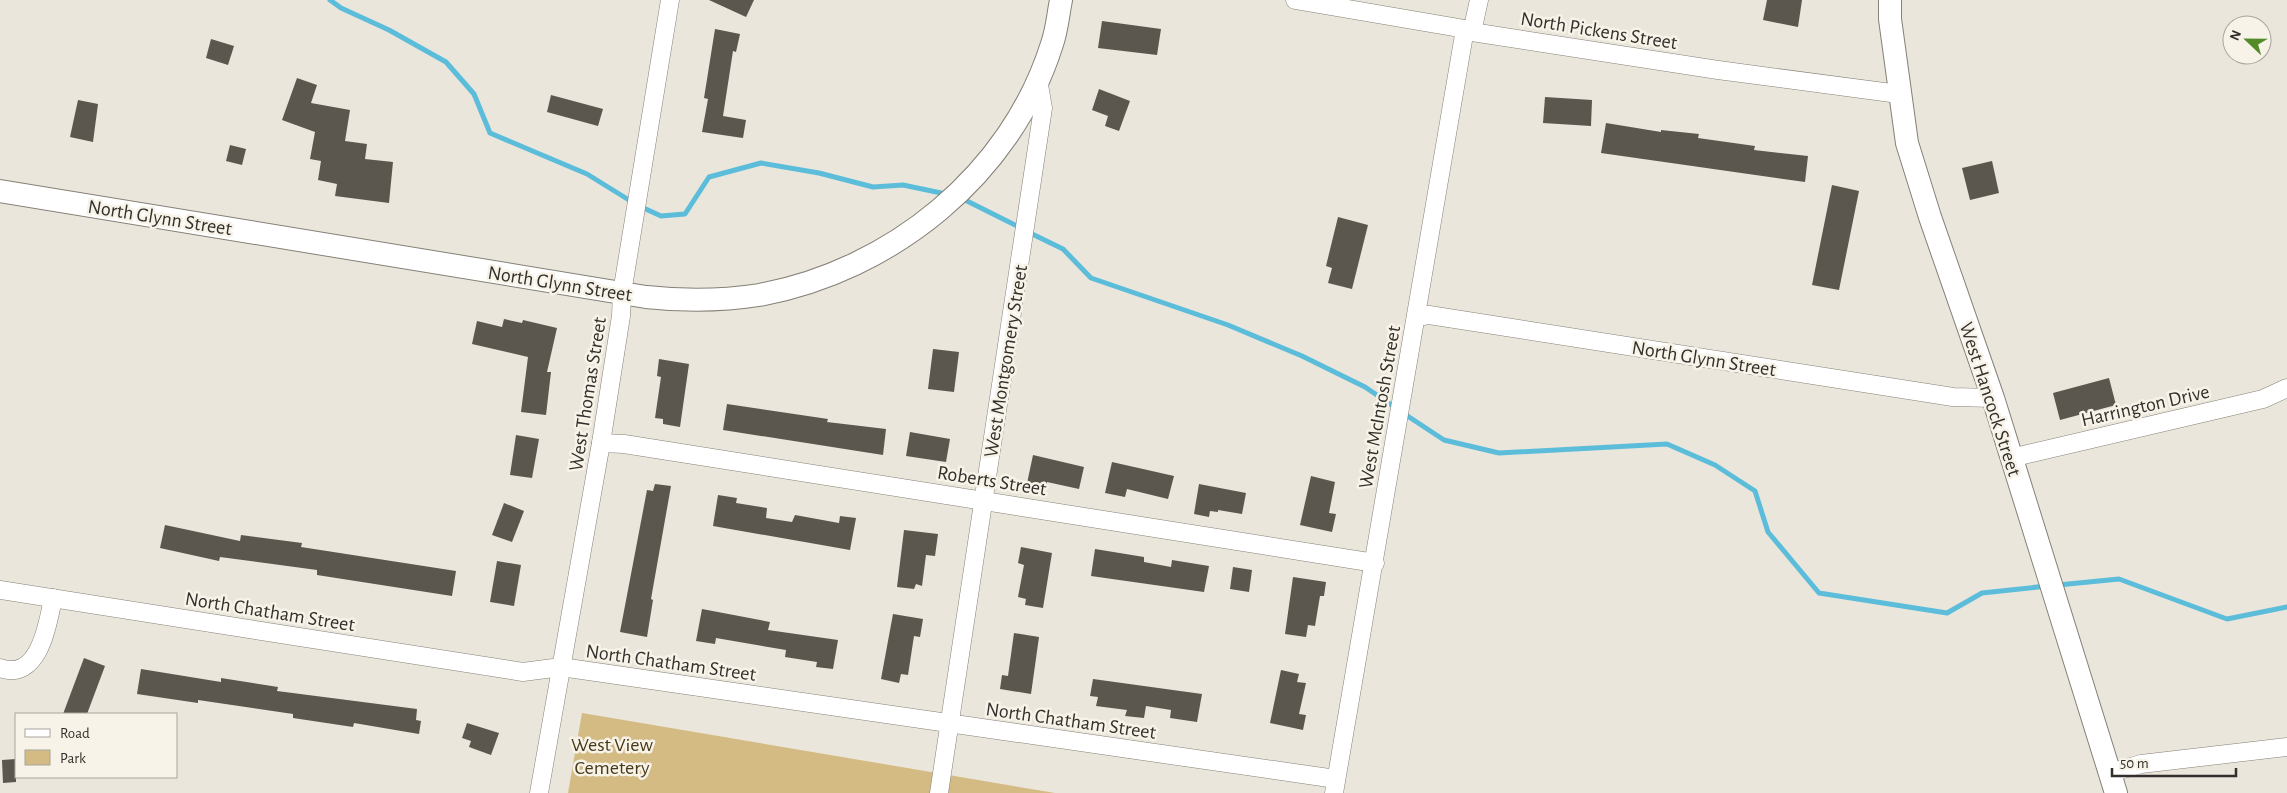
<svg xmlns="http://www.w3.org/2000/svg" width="2287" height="793" font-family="'Alegreya Sans',sans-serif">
<rect width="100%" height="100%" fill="#ebe6db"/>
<path fill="#d4ba83" d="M 582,713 L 1055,793 L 568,793 Z"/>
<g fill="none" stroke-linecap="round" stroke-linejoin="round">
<g stroke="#5cbddb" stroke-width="5">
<path d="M 330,0 L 341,8 L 389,30 L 446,62 L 474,94 L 490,133 L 587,174 L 637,205 L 661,216 L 685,214 L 709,177 L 761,163 L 819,173 L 873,187 L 903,185 L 946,194"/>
<path d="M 959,197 L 1021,228"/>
<path d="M 1028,232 L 1063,249 L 1091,278 L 1228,325 L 1302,356 L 1365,387 L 1396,408"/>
<path d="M 1403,413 L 1444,440 L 1499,453 L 1667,444 L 1715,465 L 1755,491 L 1768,532 L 1819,593 L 1947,613 L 1982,593 L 2047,586"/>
<path d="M 2058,585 L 2119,579 L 2227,619 L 2287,607"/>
</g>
</g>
<g fill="#5b574e">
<path d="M 709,0 L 754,0 L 746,17 Z"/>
<path d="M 1767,0 L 1802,0 L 1798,27 L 1763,20 Z"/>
<path d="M 1102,21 L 1161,29 L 1157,55 L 1098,48 Z"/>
<path d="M 715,29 L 740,34 L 736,52 L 733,51 L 723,116 L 746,120 L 743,138 L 702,132 L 708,99 L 704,98 Z"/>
<path d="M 211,39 L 234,46 L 228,65 L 206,58 Z"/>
<path d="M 297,78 L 317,85 L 311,103 L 350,110 L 345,141 L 367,144 L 365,159 L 393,162 L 389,203 L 335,196 L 337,184 L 318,180 L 321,161 L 310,159 L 315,132 L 282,120 Z"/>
<path d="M 1099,89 L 1130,101 L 1119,131 L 1105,126 L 1108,116 L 1092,110 Z"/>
<path d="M 551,95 L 603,109 L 598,126 L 547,112 Z"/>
<path d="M 1545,97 L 1592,100 L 1591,126 L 1543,123 Z"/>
<path d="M 78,100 L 98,104 L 93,142 L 70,137 Z"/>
<path d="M 1606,123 L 1661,132 L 1661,130 L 1699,134 L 1698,138 L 1755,146 L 1754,150 L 1808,156 L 1805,182 L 1601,153 Z"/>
<path d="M 230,145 L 246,149 L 242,165 L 226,161 Z"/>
<path d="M 1992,161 L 1999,193 L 1970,200 L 1962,168 Z"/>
<path d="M 1832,185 L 1859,191 L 1839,290 L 1812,285 Z"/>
<path d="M 1338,217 L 1368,225 L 1352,289 L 1328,283 L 1332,268 L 1326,266 Z"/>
<path d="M 504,319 L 522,323 L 523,320 L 557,328 L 547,372 L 551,372 L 546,415 L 521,412 L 528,357 L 472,344 L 477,321 L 502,327 Z"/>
<path d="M 933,349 L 959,352 L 954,392 L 928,389 Z"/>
<path d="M 659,359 L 689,364 L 680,427 L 663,424 L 663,419 L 655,418 L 661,377 L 657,376 Z"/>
<path d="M 2109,378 L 2116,405 L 2060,420 L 2053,393 Z"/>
<path d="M 727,404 L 828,419 L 827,422 L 886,429 L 883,455 L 723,430 Z"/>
<path d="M 910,432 L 950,439 L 946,462 L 906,456 Z"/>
<path d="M 516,435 L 539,439 L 532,478 L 510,475 Z"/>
<path d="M 1033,455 L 1084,467 L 1079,489 L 1047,482 L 1044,492 L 1026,488 Z"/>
<path d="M 1112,462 L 1174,476 L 1168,499 L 1127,489 L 1125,497 L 1105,493 Z"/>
<path d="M 1311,476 L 1335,482 L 1329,513 L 1336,514 L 1332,532 L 1300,525 Z"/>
<path d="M 655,484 L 671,486 L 651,599 L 653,600 L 647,637 L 620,632 L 647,490 L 653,491 Z"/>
<path d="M 1199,484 L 1246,493 L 1242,514 L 1218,510 L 1218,512 L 1210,511 L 1209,517 L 1194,514 Z"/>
<path d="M 718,495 L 737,498 L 736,503 L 767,508 L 766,518 L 792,522 L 795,515 L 839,523 L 840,516 L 856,518 L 850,550 L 713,526 Z"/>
<path d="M 504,503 L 524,511 L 512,542 L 492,535 Z"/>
<path d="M 165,525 L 240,541 L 241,535 L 302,543 L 301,547 L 456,571 L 452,596 L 317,575 L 317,570 L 220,557 L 219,561 L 160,548 Z"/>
<path d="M 904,530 L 938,534 L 935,556 L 926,555 L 922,586 L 916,584 L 914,589 L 897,587 Z"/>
<path d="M 1021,547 L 1052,553 L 1043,608 L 1025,605 L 1026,599 L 1018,597 L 1024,565 L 1018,563 Z"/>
<path d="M 1095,549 L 1144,557 L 1144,562 L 1171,567 L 1172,560 L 1209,566 L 1204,592 L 1091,576 Z"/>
<path d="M 497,561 L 521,565 L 514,606 L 490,602 Z"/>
<path d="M 1233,567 L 1252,570 L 1249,592 L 1230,589 Z"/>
<path d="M 1293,577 L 1326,582 L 1324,596 L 1320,596 L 1315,626 L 1308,625 L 1306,637 L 1285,634 Z"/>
<path d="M 702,609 L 770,622 L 768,630 L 838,640 L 833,669 L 816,667 L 817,662 L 785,657 L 786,650 L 716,638 L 715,644 L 696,641 Z"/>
<path d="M 893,614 L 923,619 L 920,637 L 914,636 L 908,675 L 901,674 L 899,683 L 881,679 Z"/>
<path d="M 1014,633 L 1039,637 L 1031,694 L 1000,689 L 1002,675 L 1008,676 Z"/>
<path d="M 84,658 L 105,666 L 87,714 L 63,714 Z"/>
<path d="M 141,669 L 221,682 L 221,678 L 278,687 L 277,691 L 417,709 L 416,720 L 421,721 L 419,734 L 354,723 L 353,727 L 293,718 L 293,714 L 198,700 L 198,703 L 137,694 Z"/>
<path d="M 1281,670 L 1299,674 L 1297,682 L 1306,683 L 1299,714 L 1306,715 L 1303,730 L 1270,723 Z"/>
<path d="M 1093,679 L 1202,694 L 1197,722 L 1170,718 L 1171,710 L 1146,706 L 1144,718 L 1125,716 L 1127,710 L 1096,706 L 1098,697 L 1090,696 Z"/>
<path d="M 467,723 L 499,733 L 491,755 L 469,747 L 471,741 L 462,738 Z"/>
<path d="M 16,759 L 16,782 L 3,783 L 2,760 Z"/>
</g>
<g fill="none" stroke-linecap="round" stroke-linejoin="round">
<defs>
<g id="minor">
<path d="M 1295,0 L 1465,29 L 1472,32 L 1718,70 L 1899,94"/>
<path d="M 1472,32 L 1479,0"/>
<path d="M 1416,317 L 1429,315 L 1953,397 L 1993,398"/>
<path d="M 601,443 L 624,444 L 1375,563"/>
<path d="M 2011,458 L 2263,399 L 2287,388"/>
<path d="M 0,590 L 523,672 L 561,667 L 1336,779"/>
<path d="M 0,668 C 39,682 48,624 53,598"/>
<path d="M 2110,773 L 2141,764 L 2287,747"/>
<path d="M 539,793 L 601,443 L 621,316 L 622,293 L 670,0"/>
<path d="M 939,793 L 1043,108 L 1038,79"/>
<path d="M 1334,793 L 1465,29"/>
</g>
<g id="major">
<path d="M 1890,0 L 1890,19 L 1907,143 L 1930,217 L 1993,398 L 2116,793"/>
<path d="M 0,191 L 646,297 C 683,301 721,301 759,295 C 891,271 1011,175 1052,44 C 1057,30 1058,15 1061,0"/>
</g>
</defs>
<use href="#minor" stroke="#858177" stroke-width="19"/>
<use href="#major" stroke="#858177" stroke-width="24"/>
<use href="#minor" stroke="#fff" stroke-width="18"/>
<use href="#major" stroke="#fff" stroke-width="22"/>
</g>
<g text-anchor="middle" stroke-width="5" stroke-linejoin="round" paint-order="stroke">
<g font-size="20" fill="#32302c" stroke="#f8f3e8">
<text transform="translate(1599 30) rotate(9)" y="7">North Pickens Street</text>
<text transform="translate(160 217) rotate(9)" y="7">North Glynn Street</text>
<text transform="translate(560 283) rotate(9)" y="7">North Glynn Street</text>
<text transform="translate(1704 358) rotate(9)" y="7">North Glynn Street</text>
<text transform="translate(1005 361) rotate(-81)" y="7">West Montgomery Street</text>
<text transform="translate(587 394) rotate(-81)" y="7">West Thomas Street</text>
<text transform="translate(1991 399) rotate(72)" y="7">West Hancock Street</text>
<text transform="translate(2145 405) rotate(-13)" y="7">Harrington Drive</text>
<text transform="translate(1379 407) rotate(-80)" y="7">West McIntosh Street</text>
<text transform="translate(992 480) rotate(9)" y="7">Roberts Street</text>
<text transform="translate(270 611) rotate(9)" y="7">North Chatham Street</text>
<text transform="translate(671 662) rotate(8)" y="7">North Chatham Street</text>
<text transform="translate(1071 720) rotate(8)" y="7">North Chatham Street</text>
</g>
<g font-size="20" fill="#473918" stroke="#f8f3e8">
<text x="612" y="751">West View<tspan x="612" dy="23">Cemetery</tspan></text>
</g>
</g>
<rect x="15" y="713" width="162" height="65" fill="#f8f3e8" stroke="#a9a59d"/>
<rect x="25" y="729" width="25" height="8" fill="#ffffff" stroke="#a9a59d"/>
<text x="60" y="738" font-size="15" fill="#32302c">Road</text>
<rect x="25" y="750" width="25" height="15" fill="#d4ba83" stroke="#a9a59d"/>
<text x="60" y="763" font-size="15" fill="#32302c">Park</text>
<g transform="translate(2247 40) rotate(292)"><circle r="24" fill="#f8f3e8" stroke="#a9a59d"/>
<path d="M0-4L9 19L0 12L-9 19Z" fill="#528b28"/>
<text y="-8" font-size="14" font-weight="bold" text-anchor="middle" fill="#32302c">N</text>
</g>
<path d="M2112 768v8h124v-8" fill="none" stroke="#32302c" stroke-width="2.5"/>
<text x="2120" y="768" font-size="15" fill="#32302c" stroke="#f8f3e8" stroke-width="4" paint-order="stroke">50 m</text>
</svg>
